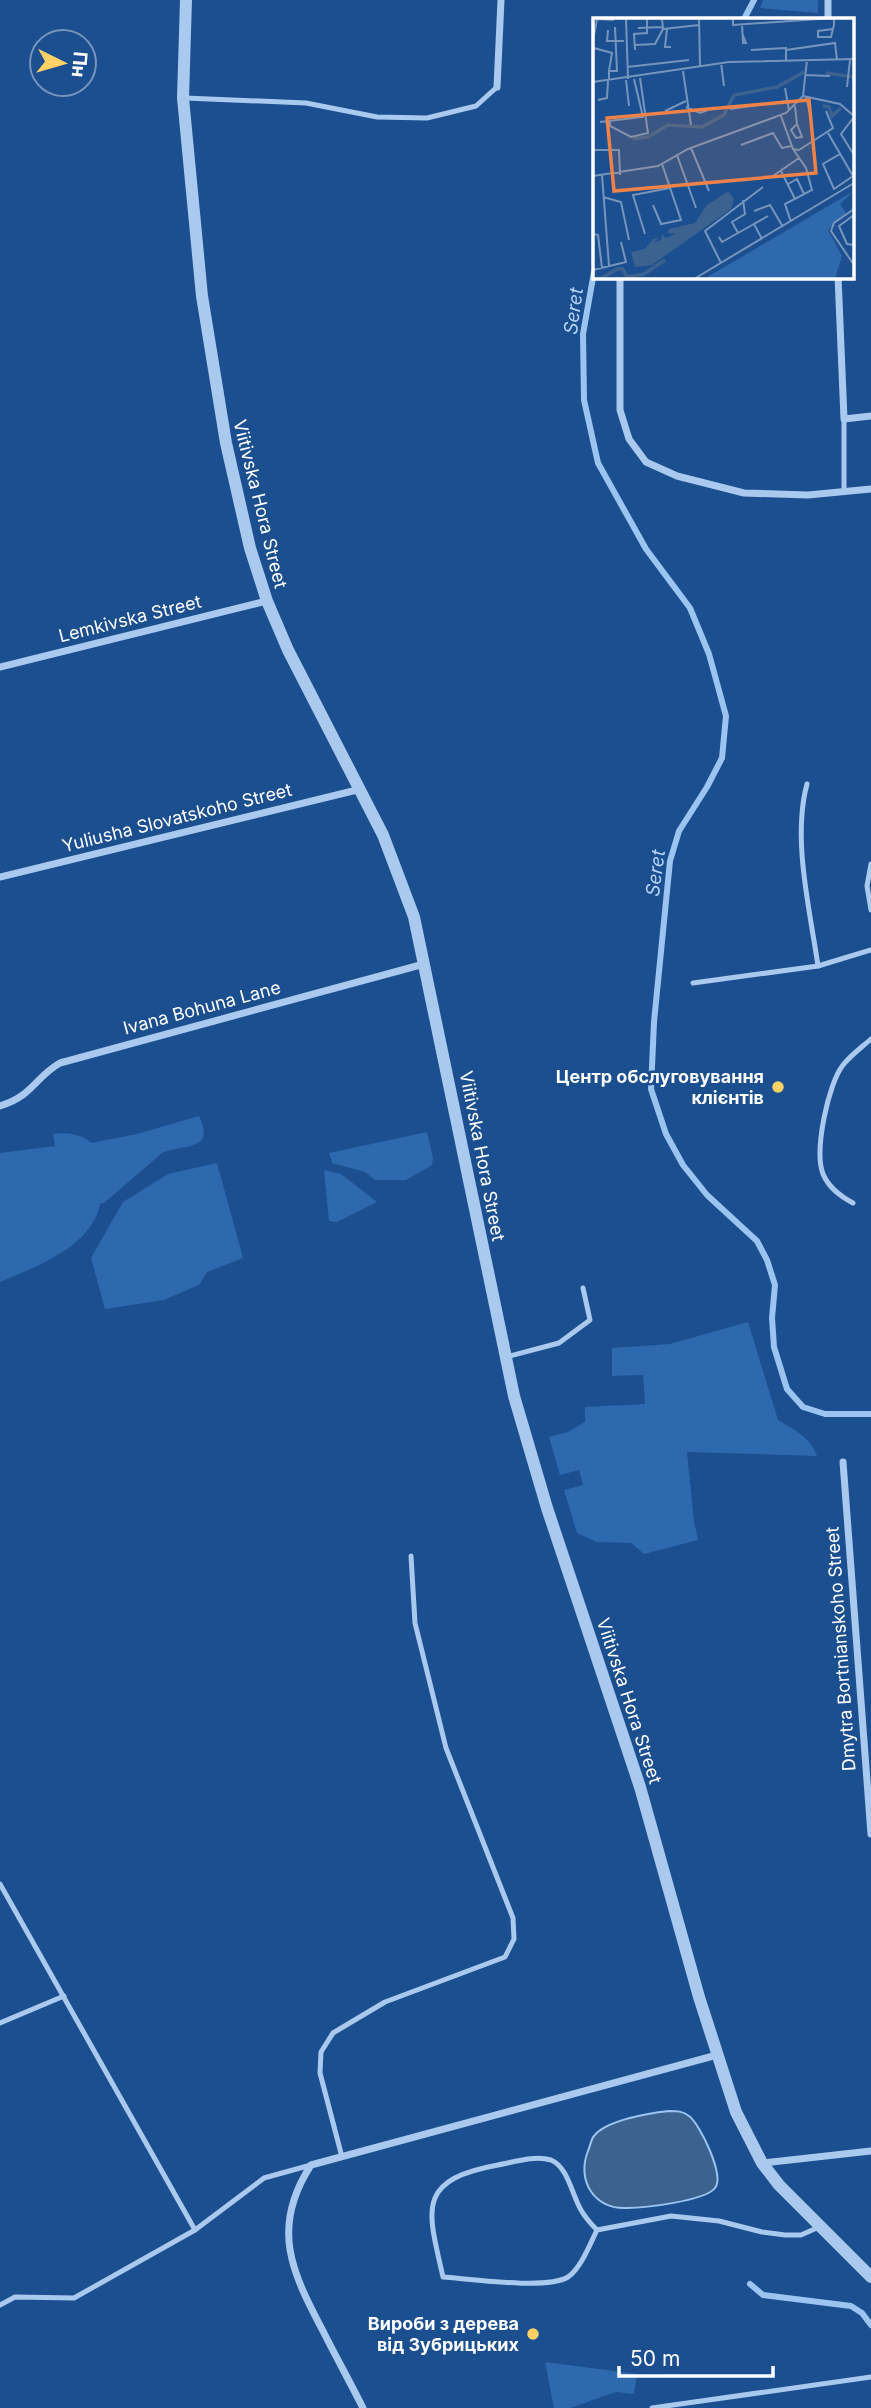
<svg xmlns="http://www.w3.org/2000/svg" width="871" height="2408" font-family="Inter,sans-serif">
<rect width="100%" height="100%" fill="#1b4f8f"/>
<g fill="#2e69ad">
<path d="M 763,0 L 818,0 L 818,13 L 760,8 Z"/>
<path d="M 199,1116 C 217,1152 181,1144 162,1153 L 104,1203 L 100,1204 C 92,1247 35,1267 0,1282 L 0,1153 L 55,1146 L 53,1134 C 65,1132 82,1134 91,1143 L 137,1134 Z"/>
<path d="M 427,1132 L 433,1158 L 432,1165 L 406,1180 L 375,1180 L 365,1172 L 332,1163 L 329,1153 Z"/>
<path d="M 217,1163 L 243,1258 L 207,1272 L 199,1285 L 164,1300 L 105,1309 L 91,1258 L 123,1202 L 168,1174 Z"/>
<path d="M 324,1170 L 341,1174 L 377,1202 L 337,1222 L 329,1221 Z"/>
<path d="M 748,1322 L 778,1420 C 795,1430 810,1437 817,1456 L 687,1452 L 694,1521 L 698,1540 L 644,1554 L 631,1543 L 597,1542 L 577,1533 L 564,1490 L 583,1485 L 579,1470 L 560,1475 L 549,1437 L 568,1432 L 585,1422 L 585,1407 L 645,1404 L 643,1375 L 612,1376 L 612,1348 L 670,1344 Z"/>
<path d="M 545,2362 L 637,2374 L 634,2394 L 616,2392 L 570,2408 L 554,2408 Z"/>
</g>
<path fill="#3c6290" stroke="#9cc4f0" stroke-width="2" d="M 669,2111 C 677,2111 683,2111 689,2116 C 700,2124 725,2176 715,2188 C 705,2201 644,2208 627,2208 C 595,2210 576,2181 588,2151 C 590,2147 591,2139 594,2136 C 606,2120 650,2113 669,2111 Z"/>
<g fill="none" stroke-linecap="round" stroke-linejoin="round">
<g stroke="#9cc4f0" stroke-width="6">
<path d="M 744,19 L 754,0"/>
<path d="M 594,272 L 583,334 L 584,400 L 598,463 L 646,549 L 690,608 L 709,654 L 726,716 L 722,758 L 707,787 L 679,831 L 670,861 L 654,1022 L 651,1089 L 666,1134 L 683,1165 L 707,1195 L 757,1241 L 767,1260 L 775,1285 L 772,1318 L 774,1347 L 787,1389 L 803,1407 L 825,1414 L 871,1414"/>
<path d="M 750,2284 L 763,2295 L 851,2306 L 862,2313 L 871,2325"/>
</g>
<g stroke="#a9c9ee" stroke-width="5">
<path d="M 185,98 L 306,103 L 377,117 L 427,118 L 476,106 L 497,87"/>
<path d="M 844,492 L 844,419"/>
<path d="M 807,784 C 792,839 810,910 818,966"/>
<path d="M 871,864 L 867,886 L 871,910"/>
<path d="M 693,983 L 818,966 L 871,950"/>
<path d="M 853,1203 C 840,1196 829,1188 823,1174 C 814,1151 828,1084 843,1065 C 851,1055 862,1047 871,1039"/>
<path d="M 506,1357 L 559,1343 L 590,1320 L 583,1288"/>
<path d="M 0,1884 L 195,2230"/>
<path d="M 0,2023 L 64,1996"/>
<path d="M 342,2157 L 320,2073 L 321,2052 L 333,2033 L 385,2002 L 505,1957 L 514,1939 L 513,1918 L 446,1748 L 415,1623 L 411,1556"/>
<path d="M 597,2230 C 590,2244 581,2268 568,2277 C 547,2290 470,2279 443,2277 C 428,2210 415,2180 498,2165 C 514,2162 535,2155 551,2160 C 568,2167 572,2195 581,2210 C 585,2217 591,2224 597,2230 L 671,2216 L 719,2221 L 762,2232 L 785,2235 L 801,2235 L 819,2227"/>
<path d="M 0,2305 L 15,2297 L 74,2298 L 195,2230 L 264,2178 L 311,2165"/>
<path d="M 652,2408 L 871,2377"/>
</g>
<g stroke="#a9c9ee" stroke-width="7">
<path d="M 828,0 L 828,19"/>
<path d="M 497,87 L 501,0"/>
<path d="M 620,276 L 620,410 L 629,439 L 646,462 L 677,476 L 744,493 L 808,495 L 871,489"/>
<path d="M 838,276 L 844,419 L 871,416"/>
<path d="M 0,667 L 267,601"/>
<path d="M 0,877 L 361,789"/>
<path d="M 0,1106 C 33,1096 35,1077 60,1063 L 424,964"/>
<path d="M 843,1462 L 871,1834"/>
<path d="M 763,2163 L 871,2151"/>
<path d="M 363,2408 C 350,2382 336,2357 323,2331 C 292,2272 270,2228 311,2165 L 717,2055"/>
</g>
<path stroke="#a9c9ee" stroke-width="12" d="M 186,0 L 183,98 L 202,296 L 226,443 L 250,548 L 267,601 L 288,650 L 383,835 L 414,917 L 514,1396 L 547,1508 L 640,1787 L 699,1997 L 736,2112 L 762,2163 L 779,2185 L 871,2277"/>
</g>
<g fill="#ffd166" stroke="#1b4f8f" stroke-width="2.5">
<circle cx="778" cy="1087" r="7"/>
<circle cx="533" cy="2334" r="7"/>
</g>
<g text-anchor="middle" stroke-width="5" stroke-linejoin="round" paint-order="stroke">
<g font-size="18" fill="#fff" stroke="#1b4f8f">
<text transform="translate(260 504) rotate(76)" y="6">Viitivska Hora Street</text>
<text transform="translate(130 619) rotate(-14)" y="6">Lemkivska Street</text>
<text transform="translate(177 818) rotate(-14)" y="6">Yuliusha Slovatskoho Street</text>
<text transform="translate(202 1008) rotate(-15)" y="6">Ivana Bohuna Lane</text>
<text transform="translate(482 1156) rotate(79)" y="6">Viitivska Hora Street</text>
<text transform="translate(841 1649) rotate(-94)" y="6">Dmytra Bortnianskoho Street</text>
<text transform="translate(629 1701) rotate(72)" y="6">Viitivska Hora Street</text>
</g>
<g font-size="18" font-weight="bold" fill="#fff" stroke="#1b4f8f" text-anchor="end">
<text x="764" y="1083">Центр обслуговування<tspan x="764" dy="21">клієнтів</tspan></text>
<text x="519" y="2330">Вироби з дерева<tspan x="519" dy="21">від Зубрицьких</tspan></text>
</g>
<g font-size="19" font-style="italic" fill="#b5d3f5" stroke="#1b4f8f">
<text transform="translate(573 311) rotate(-82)" y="7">Seret</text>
<text transform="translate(655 873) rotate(-82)" y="7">Seret</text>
</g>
</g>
<g transform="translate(593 18)">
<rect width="261" height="261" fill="#1b4f8f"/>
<path d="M 261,173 L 247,186 L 253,195 L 235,212 L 249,238 L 242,261 L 111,261 Z" fill="#2e69ad"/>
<path d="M 135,173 L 141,181 L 138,191 L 59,247 L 42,249 L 38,234 L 52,231 L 60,221 L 66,220 L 60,225 L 68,222 L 69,216 L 73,220 L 82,216 L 74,215 L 76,211 L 102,205 L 113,188 Z" fill="#3c6290"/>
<path fill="none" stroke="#3c6290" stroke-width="3.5" d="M 233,55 L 261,59M 230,88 L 236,89 L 239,98 L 248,90M 40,121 L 55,119 L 75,107 L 109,109 L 131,97 L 141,77 L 184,69 L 211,54M 7,261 L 24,251 L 30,251 L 34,259 L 51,256 L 72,242"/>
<path fill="none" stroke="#7695bc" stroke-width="2" d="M 33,0 L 35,61M 106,0 L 107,48M 140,0 L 140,7 L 241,0M 149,6 L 150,25 L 153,25 L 149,15M 45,10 L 69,9M 70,11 L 106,7M 74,11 L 72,29 L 78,29M 240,11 L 225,13 L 225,19 L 238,19 L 241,7 L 241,0M 15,12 L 14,23 L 31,23M 0,23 L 4,1 L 21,2M 42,27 L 62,26 L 70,11 L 69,0M 42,32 L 41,16 L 54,15 L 54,0M 158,32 L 193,30 L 193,43M 193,32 L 242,25 L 244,42M 0,33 L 1,30 L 19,35 L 16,53M 128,45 L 131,68M 34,49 L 96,42M 90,53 L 98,107M 212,57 L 237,58M 16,62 L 16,53 L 24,53 L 22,9M 33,62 L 36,88M 0,64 L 136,44 L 261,41M 254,69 L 257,42M 192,70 L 196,92M 210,78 L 247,86 L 261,98M 210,78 L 214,42M 213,79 L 218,100M 5,82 L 14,80 L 15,63M 202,88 L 204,106 L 198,112 L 203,120 L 209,119 L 204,106M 93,89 L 107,95 L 115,92M 137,91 L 195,83M 72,93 L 93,83M 188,98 L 200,131 L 206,132 L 240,110 L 233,93M 261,99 L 248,116 L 261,137M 17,103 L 17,108 L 38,119 L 55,115 L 47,60M 7,104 L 50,99 L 41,61M 235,115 L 260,158 L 241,171 L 230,146 L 247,136M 148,127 L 180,115 L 189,130 L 199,128M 98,130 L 116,173M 0,132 L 26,132 L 27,157M 84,137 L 103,190M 188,153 L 202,181M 9,157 L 16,248M 0,158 L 65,148 L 95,131 L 193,95 L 210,78M 177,160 L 206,140M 195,166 L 204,161 L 211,176M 10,179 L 28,184 L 36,222M 60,187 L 68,206 L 88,202 L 69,146M 261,191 L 241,205 L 238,213 L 261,247M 161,193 L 177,187 L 190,209M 261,197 L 246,208 L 254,226 L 261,227M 198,204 L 192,186 L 219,172 L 213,150 L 200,131M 145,215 L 139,204 L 152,196 L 150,182M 0,216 L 5,217 L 9,250M 52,216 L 40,177 L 77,170M 126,219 L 129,224 L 161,206M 169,221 L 161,206 L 175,198M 128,245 L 112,213 L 170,169M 0,252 L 33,244 L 28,224M 101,261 L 261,165"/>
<path fill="#ee8249" fill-opacity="0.15" stroke="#ee8249" stroke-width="3.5" d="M 216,82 L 223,155 L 21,173 L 14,100 Z"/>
<rect width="261" height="261" fill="none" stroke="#fff" stroke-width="3.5"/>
</g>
<g transform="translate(63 63) rotate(95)"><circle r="33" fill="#1b4f8f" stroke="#7695bc" stroke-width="2"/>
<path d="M0-5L12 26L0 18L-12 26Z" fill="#ffd166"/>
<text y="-10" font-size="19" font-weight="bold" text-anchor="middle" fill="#ffffff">Пн</text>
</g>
<path d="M619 2366v10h154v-10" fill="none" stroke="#ffffff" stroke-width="3.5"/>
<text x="630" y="2366" font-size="21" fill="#ffffff" stroke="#1b4f8f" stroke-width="5" paint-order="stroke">50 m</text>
</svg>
